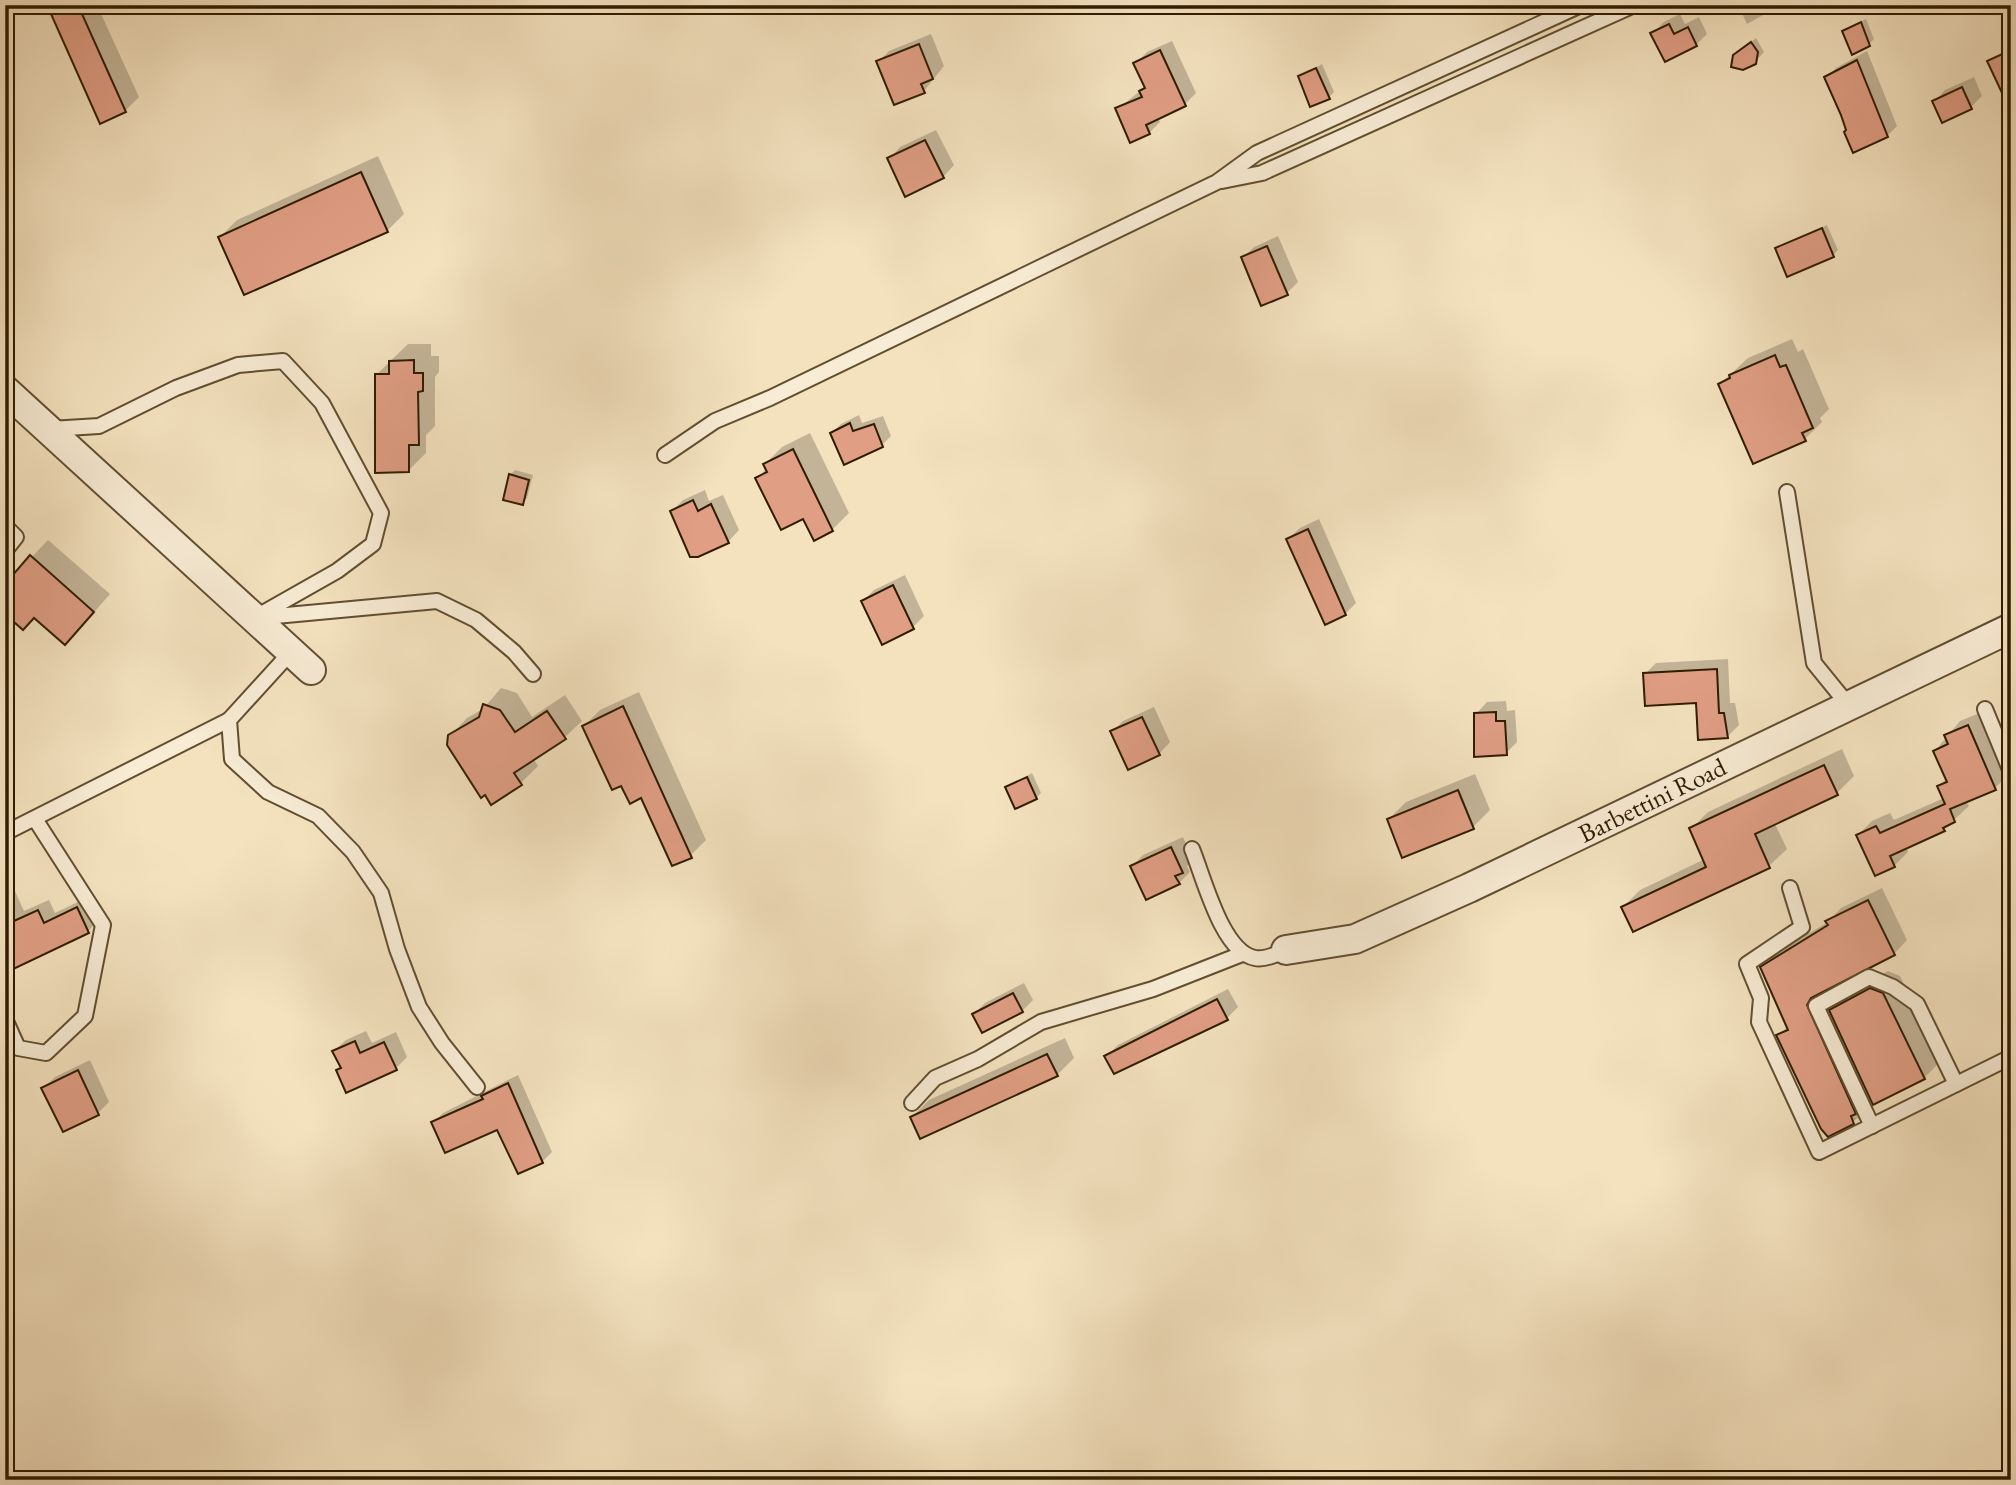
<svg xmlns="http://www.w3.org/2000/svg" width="2016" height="1485" font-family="'EB Garamond',serif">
<rect width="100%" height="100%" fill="#f4e2bf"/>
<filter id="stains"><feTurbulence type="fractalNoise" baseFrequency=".00286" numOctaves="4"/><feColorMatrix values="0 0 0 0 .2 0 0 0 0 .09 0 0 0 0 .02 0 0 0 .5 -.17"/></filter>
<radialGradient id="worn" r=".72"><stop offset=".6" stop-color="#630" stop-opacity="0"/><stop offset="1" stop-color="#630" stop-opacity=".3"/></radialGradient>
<g fill="#0003">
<path d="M 49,5 L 97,5 L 139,97 L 125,111 Z"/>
<path d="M 752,5 L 774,5 L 755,12 Z"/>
<path d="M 1738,5 L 1781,5 L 1747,24 Z"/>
<path d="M 1680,14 L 1685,24 L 1699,17 L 1707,34 L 1696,45 L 1653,33 L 1664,22 Z"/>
<path d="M 1866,19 L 1874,39 L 1869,44 L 1844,31 Z"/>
<path d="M 931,34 L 944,66 L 924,91 L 878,62 L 889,51 Z"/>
<path d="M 1756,38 L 1764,52 L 1753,64 L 1740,51 Z"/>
<path d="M 1172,41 L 1196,93 L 1185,104 L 1158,117 L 1160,122 L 1149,133 L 1118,109 L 1146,86 L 1136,63 L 1147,52 Z"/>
<path d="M 2011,46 L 2011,94 L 1989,62 Z"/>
<path d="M 1867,51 L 1897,126 L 1887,136 L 1848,130 L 1826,78 L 1836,68 Z"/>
<path d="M 1322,64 L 1334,92 L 1329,97 L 1300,77 Z"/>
<path d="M 1974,77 L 1982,96 L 1971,107 L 1934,102 L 1945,90 Z"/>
<path d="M 936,130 L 954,165 L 943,177 L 889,159 L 900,147 Z"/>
<path d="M 378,156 L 404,214 L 387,231 L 220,237 L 237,220 Z"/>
<path d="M 1827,225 L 1838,250 L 1833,255 L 1777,249 Z"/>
<path d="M 1278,236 L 1298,282 L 1287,293 L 1243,258 L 1254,247 Z"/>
<path d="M 1792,339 L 1798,352 L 1803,349 L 1829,409 L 1820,418 L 1822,422 L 1805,439 L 1720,384 L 1748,358 Z"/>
<path d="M 408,344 L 431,344 L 431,356 L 439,356 L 439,372 L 435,377 L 435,426 L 426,435 L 426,453 L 409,470 L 377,374 Z"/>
<path d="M 859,415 L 862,423 L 883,416 L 891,436 L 882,445 L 832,433 L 841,424 Z"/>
<path d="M 810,433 L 849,513 L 832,530 L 814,539 L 803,517 L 757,478 L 767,468 L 765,464 L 782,447 Z"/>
<path d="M 515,470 L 533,475 L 527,498 L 522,503 L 510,475 Z"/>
<path d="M 705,490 L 709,501 L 723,495 L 739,530 L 728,542 L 672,511 L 683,500 Z"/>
<path d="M 1319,519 L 1356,603 L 1345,614 L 1288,539 L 1300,528 Z"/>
<path d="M 48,540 L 110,594 L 82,626 L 34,616 L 32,557 Z"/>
<path d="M 905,575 L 924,616 L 913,627 L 863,601 L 874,590 Z"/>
<path d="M 1728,659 L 1730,703 L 1735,703 L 1739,725 L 1728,736 L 1700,738 L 1697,701 L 1645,674 L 1656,663 Z"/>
<path d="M 501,688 L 517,693 L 532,717 L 565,695 L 582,721 L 564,738 L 533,758 L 538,766 L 521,783 L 492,802 L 450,736 L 467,718 L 483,709 Z"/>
<path d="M 639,692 L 706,840 L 690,856 L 642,796 L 622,784 L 584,726 L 600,710 Z"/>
<path d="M 1506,701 L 1507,711 L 1515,710 L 1517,742 L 1506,753 L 1476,714 L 1487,702 Z"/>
<path d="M 1154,707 L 1170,742 L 1159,754 L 1112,732 L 1123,721 Z"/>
<path d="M 1982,712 L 2009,774 L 1995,788 L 1966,801 L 1969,806 L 1944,829 L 1906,846 L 1908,852 L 1894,866 L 1858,835 L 1872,821 L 1890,813 L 1894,820 L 1944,798 L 1939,786 L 1947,778 L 1935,751 L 1960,721 Z"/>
<path d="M 1842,749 L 1854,776 L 1837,793 L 1774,822 L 1787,849 L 1769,866 L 1634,930 L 1623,907 L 1640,890 L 1705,859 L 1691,829 L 1708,812 Z"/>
<path d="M 1032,773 L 1041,793 L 1036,798 L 1007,788 Z"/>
<path d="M 1475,774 L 1490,810 L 1473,827 L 1389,819 L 1406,802 Z"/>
<path d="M 1183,837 L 1193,860 L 1187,866 L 1190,872 L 1179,883 L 1132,866 L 1143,855 Z"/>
<path d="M 9,878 L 24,911 L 49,900 L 55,913 L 88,897 L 99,920 L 88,931 L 5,959 L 5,880 Z"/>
<path d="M 1882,888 L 1907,940 L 1894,954 L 1820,991 L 1829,1012 L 1848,993 L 1888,971 L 1900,976 L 1941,1061 L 1924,1078 L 1864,1089 L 1868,1099 L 1864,1103 L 1867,1109 L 1853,1122 L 1778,1036 L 1788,1026 L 1763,967 L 1776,953 L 1828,922 L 1841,908 Z"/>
<path d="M 1024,983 L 1033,1000 L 1022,1011 L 974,1014 L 985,1003 Z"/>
<path d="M 1228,989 L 1238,1007 L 1227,1018 L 1107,1056 L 1118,1045 Z"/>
<path d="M 366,1031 L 372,1043 L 396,1032 L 407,1057 L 396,1068 L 338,1071 L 342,1067 L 334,1051 L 346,1040 Z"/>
<path d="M 1065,1038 L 1074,1058 L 1057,1075 L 912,1117 L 929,1100 Z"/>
<path d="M 90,1060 L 109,1102 L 98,1113 L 44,1088 L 55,1077 Z"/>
<path d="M 518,1075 L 552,1152 L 542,1162 L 498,1128 L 433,1123 L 443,1113 Z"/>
</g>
<g fill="#e09e84" stroke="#301c00" stroke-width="2">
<path d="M 47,5 L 78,5 L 126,112 L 100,124 Z"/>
<path d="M 1861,22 L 1870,46 L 1852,55 L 1842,31 Z"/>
<path d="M 1669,24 L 1674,34 L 1688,27 L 1697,46 L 1665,62 L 1650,33 Z"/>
<path d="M 1751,42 L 1758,52 L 1756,64 L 1743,70 L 1731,67 L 1733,55 Z"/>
<path d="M 919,44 L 933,79 L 921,84 L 925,93 L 894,105 L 876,61 Z"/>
<path d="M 1160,50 L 1186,106 L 1146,125 L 1150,134 L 1130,143 L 1115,108 L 1142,97 L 1139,91 L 1145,88 L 1133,63 Z"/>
<path d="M 2011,50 L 2011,112 L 1987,61 Z"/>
<path d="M 1857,60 L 1888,137 L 1853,153 L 1844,132 L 1846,130 L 1841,115 L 1824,77 Z"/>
<path d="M 1316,68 L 1330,99 L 1310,107 L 1298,76 Z"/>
<path d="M 1962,87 L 1972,109 L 1942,123 L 1932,101 Z"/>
<path d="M 925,140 L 944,178 L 905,197 L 887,158 Z"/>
<path d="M 361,172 L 388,232 L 244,295 L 218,237 Z"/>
<path d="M 1822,228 L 1834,257 L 1787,277 L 1775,248 Z"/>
<path d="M 1267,246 L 1288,295 L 1261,306 L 1241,257 Z"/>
<path d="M 1775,355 L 1780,367 L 1786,365 L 1813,428 L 1802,433 L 1806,441 L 1753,464 L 1718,384 L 1730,378 L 1729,375 Z"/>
<path d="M 414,360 L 414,373 L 423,373 L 423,391 L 418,392 L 419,445 L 409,445 L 409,472 L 375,473 L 375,374 L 389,374 L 389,361 Z"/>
<path d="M 850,423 L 853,431 L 874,424 L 883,447 L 844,465 L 830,433 Z"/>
<path d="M 793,449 L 833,531 L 814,541 L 803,519 L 781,530 L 755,478 L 767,472 L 763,464 Z"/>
<path d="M 509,474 L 529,480 L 523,505 L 503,500 Z"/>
<path d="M 693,500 L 698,511 L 711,504 L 729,543 L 698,557 L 690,557 L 670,511 Z"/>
<path d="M 1308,529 L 1346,615 L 1325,625 L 1286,539 Z"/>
<path d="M 30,555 L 94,612 L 65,645 L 34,618 L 23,630 L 5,614 L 5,584 Z"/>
<path d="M 893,585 L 914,629 L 882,645 L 861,601 Z"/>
<path d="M 1717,669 L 1719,713 L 1724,713 L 1728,738 L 1698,740 L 1696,703 L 1645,706 L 1643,673 Z"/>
<path d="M 483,704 L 500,710 L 515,732 L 547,711 L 566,739 L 514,773 L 522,785 L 491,805 L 485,795 L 481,798 L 447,745 L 448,735 L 479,717 Z"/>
<path d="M 623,706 L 692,858 L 672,866 L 641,798 L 630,804 L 621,786 L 612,790 L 582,726 Z"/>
<path d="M 1496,712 L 1496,721 L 1505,721 L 1507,755 L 1474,757 L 1474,713 Z"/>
<path d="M 1142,717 L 1160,755 L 1128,770 L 1110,731 Z"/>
<path d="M 1968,725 L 1996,790 L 1950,809 L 1955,822 L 1943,828 L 1945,831 L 1890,856 L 1895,867 L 1875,876 L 1856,835 L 1876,826 L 1880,833 L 1945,804 L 1937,786 L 1947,782 L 1933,751 L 1948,744 L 1944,735 Z"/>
<path d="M 1824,765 L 1838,795 L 1755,834 L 1770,868 L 1633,932 L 1621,907 L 1706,867 L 1689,828 Z"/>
<path d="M 1027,777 L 1037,799 L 1015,809 L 1005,787 Z"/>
<path d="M 1458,790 L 1474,829 L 1402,858 L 1387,819 Z"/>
<path d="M 1171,847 L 1183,873 L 1175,876 L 1180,884 L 1146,900 L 1130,866 Z"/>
<path d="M 1868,900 L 1895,955 L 1811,998 L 1807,1005 L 1856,1114 L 1851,1116 L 1854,1124 L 1828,1137 L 1821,1129 L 1776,1035 L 1788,1030 L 1760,967 L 1828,925 L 1825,921 Z"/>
<path d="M 77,907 L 89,933 L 5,973 L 5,925 L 38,910 L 44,923 Z"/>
<path d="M 1870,988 L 1883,993 L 1925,1079 L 1873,1105 L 1829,1010 Z"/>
<path d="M 1013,993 L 1023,1012 L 982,1033 L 972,1014 Z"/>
<path d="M 1217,999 L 1228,1020 L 1114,1074 L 1104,1056 Z"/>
<path d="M 355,1041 L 360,1053 L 384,1042 L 397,1070 L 346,1093 L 336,1070 L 341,1068 L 332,1051 Z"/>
<path d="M 1047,1054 L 1058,1076 L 920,1139 L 910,1117 Z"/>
<path d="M 78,1070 L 99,1115 L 63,1132 L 41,1088 Z"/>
<path d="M 508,1083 L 543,1163 L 518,1174 L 497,1130 L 445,1153 L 431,1122 L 483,1099 L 481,1096 Z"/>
</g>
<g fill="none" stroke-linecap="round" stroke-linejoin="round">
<defs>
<g id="lane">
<path d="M 1222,181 L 1262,173 L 1634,5"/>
<path d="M 50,429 L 99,426 L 176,388 L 238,365 L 283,361 L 322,403 L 381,513 L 373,544 L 337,571 L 254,618 L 437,601 L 476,620 L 514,652 L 533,674"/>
<path d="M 665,455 L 715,421 L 770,398 L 1217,182 L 1257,153 L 1581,5"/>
<path d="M 1787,492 L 1814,663 L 1849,706"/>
<path d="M 5,526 L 16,537 L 5,551"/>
<path d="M 291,652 L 229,720 L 232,759 L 268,792 L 318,816 L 353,852 L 381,893 L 397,949 L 419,1007 L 442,1043 L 477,1087"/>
<path d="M 1985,709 L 2011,772"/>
<path d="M 5,833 L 229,720"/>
<path d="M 1192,849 C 1204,878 1222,952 1255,958 C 1265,960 1277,954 1286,950"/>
<path d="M 1790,888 L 1802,927 L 1747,964 L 1761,998 L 1759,1022 L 1819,1152 L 2011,1057"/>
<path d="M 5,1019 L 18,1048 L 46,1053 L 85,1016 L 103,925 L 35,819"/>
<path d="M 912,1103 L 935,1078 L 978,1059 L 1041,1022 L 1153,989 L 1242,954"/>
<path d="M 1872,1126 L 1816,1006 L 1869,977 L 1893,987 L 1917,1004 L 1956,1084"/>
</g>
<g id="street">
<path d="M 5,390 L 311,670"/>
<path d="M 1286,950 L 1355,939 L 1469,888 L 2011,628"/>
</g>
</defs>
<use href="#lane" stroke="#614e30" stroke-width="18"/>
<use href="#street" stroke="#614e30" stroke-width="32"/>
<use href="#lane" stroke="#f8ecd5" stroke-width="14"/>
<use href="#street" stroke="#f8ecd5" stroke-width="28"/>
</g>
<g text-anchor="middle" stroke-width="6" stroke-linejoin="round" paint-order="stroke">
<g font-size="26" fill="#301c00" stroke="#f8ecd5">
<text transform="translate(1652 800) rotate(-26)" y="9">Barbettini Road</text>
</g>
</g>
<rect width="2016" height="1485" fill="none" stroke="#f4e2bf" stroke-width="28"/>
<rect x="7" y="7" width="2002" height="1471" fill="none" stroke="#301c00" stroke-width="3.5"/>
<rect x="14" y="14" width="1988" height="1457" fill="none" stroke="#301c00" stroke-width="2"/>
<rect width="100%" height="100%" filter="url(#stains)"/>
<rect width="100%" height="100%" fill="url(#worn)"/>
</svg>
